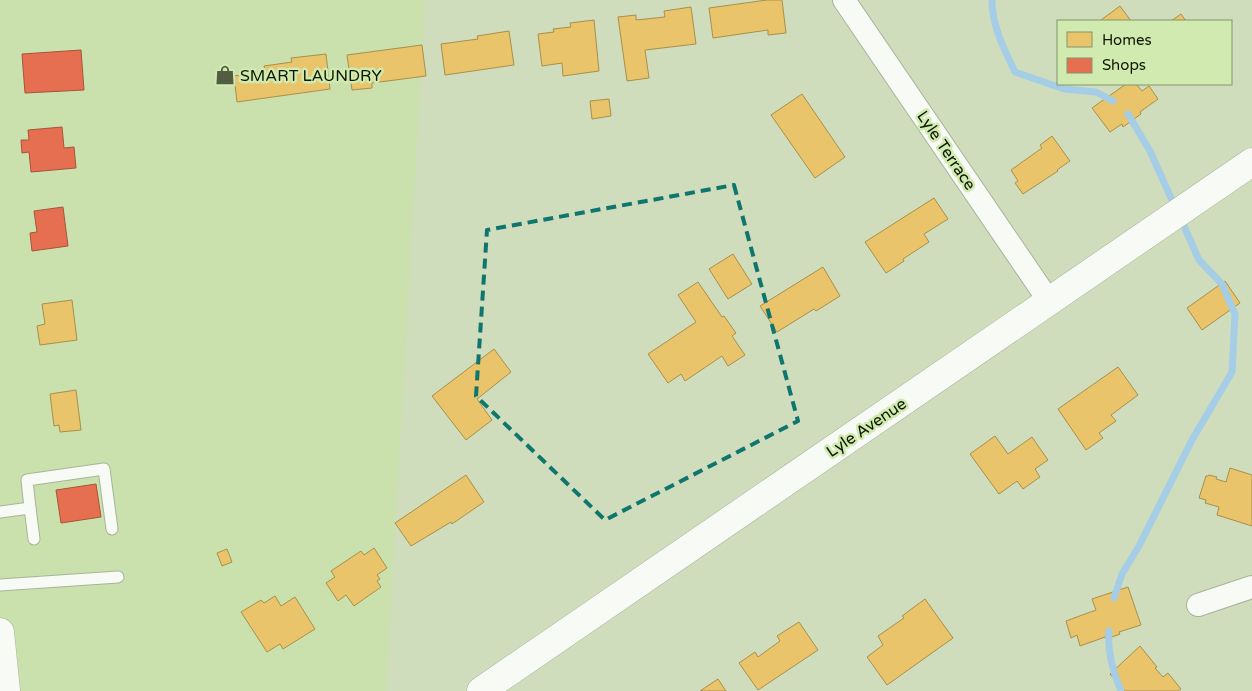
<svg xmlns="http://www.w3.org/2000/svg" width="1252" height="691" font-family="'Varela Round',sans-serif">
<rect width="100%" height="100%" fill="#cfddbc"/>
<path fill="#cae0ad" d="M 0,0 L 425,0 L 386,691 L 7,691 L 0,614 Z"/>
<g fill="#e9c46a" stroke="#a7904b">
<path d="M 767,0 L 782,0 L 786,33 L 768,35 L 768,30 L 713,38 L 709,8 Z"/>
<path d="M 1120,6 L 1131,21 L 1102,21 L 1101,20 Z"/>
<path d="M 691,7 L 696,44 L 645,50 L 649,78 L 627,81 L 618,17 L 636,15 L 636,20 L 665,17 L 664,11 Z"/>
<path d="M 1181,14 L 1186,21 L 1171,21 Z"/>
<path d="M 594,20 L 599,71 L 563,76 L 562,63 L 542,66 L 538,34 L 554,32 L 553,29 L 571,27 L 570,23 Z"/>
<path d="M 509,31 L 514,65 L 445,75 L 441,44 L 478,39 L 477,36 Z"/>
<path d="M 422,45 L 426,76 L 372,83 L 372,88 L 352,90 L 347,55 Z"/>
<path d="M 326,54 L 330,89 L 237,102 L 234,76 L 265,71 L 264,66 L 292,62 L 291,58 Z"/>
<path d="M 1126,84 L 1136,84 L 1142,91 L 1149,86 L 1158,99 L 1140,112 L 1141,114 L 1123,127 L 1122,124 L 1110,132 L 1092,108 Z"/>
<path d="M 802,94 L 845,157 L 815,178 L 771,115 Z"/>
<path d="M 609,99 L 611,116 L 592,119 L 590,101 Z"/>
<path d="M 1052,136 L 1070,161 L 1057,170 L 1058,171 L 1023,194 L 1015,183 L 1018,181 L 1011,170 L 1042,148 L 1040,145 Z"/>
<path d="M 934,198 L 948,219 L 924,234 L 929,242 L 903,259 L 904,261 L 886,273 L 865,242 Z"/>
<path d="M 733,254 L 752,284 L 728,299 L 709,269 Z"/>
<path d="M 823,267 L 840,296 L 816,311 L 814,309 L 777,332 L 760,306 Z"/>
<path d="M 1225,281 L 1240,303 L 1202,330 L 1187,308 Z"/>
<path d="M 698,282 L 722,317 L 724,316 L 736,333 L 732,336 L 745,355 L 728,366 L 722,356 L 685,381 L 681,374 L 668,383 L 648,354 L 696,322 L 678,295 Z"/>
<path d="M 72,300 L 77,340 L 40,345 L 37,326 L 45,324 L 42,304 Z"/>
<path d="M 494,349 L 511,372 L 477,399 L 492,420 L 466,440 L 432,396 Z"/>
<path d="M 1118,367 L 1138,395 L 1111,415 L 1116,421 L 1099,433 L 1103,438 L 1086,450 L 1058,409 Z"/>
<path d="M 76,390 L 81,430 L 60,432 L 59,425 L 54,426 L 50,394 Z"/>
<path d="M 995,436 L 1008,454 L 1032,437 L 1048,460 L 1035,469 L 1040,477 L 1023,489 L 1017,481 L 999,494 L 970,454 Z"/>
<path d="M 1230,468 L 1252,475 L 1252,526 L 1217,515 L 1219,507 L 1205,503 L 1206,500 L 1199,498 L 1206,476 L 1208,476 L 1209,475 L 1217,477 L 1216,479 L 1226,482 Z"/>
<path d="M 466,475 L 484,502 L 452,524 L 451,522 L 411,546 L 395,523 Z"/>
<path d="M 374,548 L 387,568 L 377,575 L 380,579 L 377,581 L 381,587 L 354,606 L 346,595 L 338,601 L 326,583 L 335,577 L 331,571 L 361,551 L 364,555 Z"/>
<path d="M 227,549 L 232,562 L 222,566 L 217,553 Z"/>
<path d="M 1128,587 L 1141,625 L 1119,632 L 1120,634 L 1106,639 L 1105,637 L 1080,646 L 1077,635 L 1071,638 L 1066,621 L 1096,610 L 1092,599 Z"/>
<path d="M 275,596 L 281,606 L 295,597 L 315,629 L 283,649 L 280,644 L 267,652 L 241,612 L 261,600 L 264,603 Z"/>
<path d="M 925,599 L 953,638 L 887,685 L 867,657 L 883,645 L 878,636 L 904,618 L 902,616 Z"/>
<path d="M 799,622 L 818,650 L 758,690 L 739,663 L 755,652 L 758,657 L 780,641 L 777,636 Z"/>
<path d="M 1140,646 L 1157,667 L 1155,668 L 1163,677 L 1168,673 L 1181,689 L 1178,691 L 1125,691 L 1110,674 Z"/>
<path d="M 718,679 L 726,691 L 700,691 Z"/>
</g>
<g fill="#e76f51" stroke="#a65539">
<path d="M 81,50 L 84,90 L 25,93 L 22,54 Z"/>
<path d="M 62,127 L 64,148 L 74,147 L 76,168 L 31,172 L 29,152 L 22,153 L 21,140 L 29,140 L 28,130 Z"/>
<path d="M 63,207 L 68,246 L 32,251 L 30,233 L 37,232 L 34,211 Z"/>
<path d="M 96,484 L 101,517 L 61,523 L 56,490 Z"/>
</g>
<g fill="none" stroke-linecap="round" stroke-linejoin="round">
<g stroke="#a5cee6" stroke-width="7">
<path d="M 992,0 C 992,26 1004,49 1015,72 L 1064,89 L 1096,92 L 1113,101"/>
<path d="M 1128,114 L 1150,151 L 1175,207"/>
<path d="M 1114,598 L 1122,574 L 1139,546 L 1192,440 L 1232,372 L 1235,314 L 1222,284 L 1199,260 L 1180,217"/>
<path d="M 1109,631 C 1107,652 1113,672 1121,691"/>
</g>
<defs>
<g id="lane">
<path d="M 30,508 L 27,480 L 104,469 L 112,529"/>
<path d="M 0,512 L 30,508 L 34,539"/>
<path d="M 0,585 L 118,577"/>
</g>
<g id="street">
<path d="M 844,0 L 1049,301"/>
<path d="M 1198,605 L 1252,587"/>
</g>
<g id="secondary">
<path d="M 0,632 L 6,691"/>
<path d="M 481,691 L 1252,162"/>
</g>
</defs>
<use href="#lane" stroke="#a8b49a" stroke-width="13"/>
<use href="#street" stroke="#a8b49a" stroke-width="24"/>
<use href="#secondary" stroke="#a8b49a" stroke-width="29"/>
<use href="#lane" stroke="#f8faf5" stroke-width="11"/>
<use href="#street" stroke="#f8faf5" stroke-width="22"/>
<use href="#secondary" stroke="#f8faf5" stroke-width="28"/>
</g>
<path fill="none" stroke="#0f766e" stroke-width="4" stroke-dasharray="10 6" stroke-linejoin="round" d="M 734,185 L 798,421 L 605,520 L 476,396 L 487,230 Z"/>
<defs>
<symbol id="shop-bare" viewBox="-9 -9 18 18"><path d="M-5-2.5h2.3a2.7 3.5 0 0 1 5.4 0H5L5.5 6h-11ZM-1.5-2.5h3a1.5 2.3 0 0 0-3 0Z" fill="#525c43" stroke="#d0eaaf" stroke-width="2.5" paint-order="stroke"/></symbol>
</defs>
<g fill-rule="evenodd">
<use href="#shop-bare" x="211" y="61" width="28" height="28"/>
</g>
<g text-anchor="middle" stroke-width="5" stroke-linejoin="round" paint-order="stroke">
<g font-size="16" fill="#0e1702" stroke="#d0eaaf" text-anchor="start">
<text x="240" y="81">SMART LAUNDRY</text>
</g>
<g font-size="16" fill="#0e1702" stroke="#d0eaaf">
<text transform="translate(947 150) rotate(56)" y="6">Lyle Terrace</text>
<text transform="translate(866 427) rotate(-34)" y="6">Lyle Avenue</text>
</g>
</g>
<rect x="1057" y="20" width="175" height="65" fill="#d0eaaf" stroke="#82966a"/>
<rect x="1067" y="32" width="25" height="15" fill="#e9c46a" stroke="#82966a"/>
<text x="1102" y="45" font-size="15" fill="#0e1702">Homes</text>
<rect x="1067" y="58" width="25" height="15" fill="#e76f51" stroke="#82966a"/>
<text x="1102" y="70" font-size="15" fill="#0e1702">Shops</text>
</svg>
